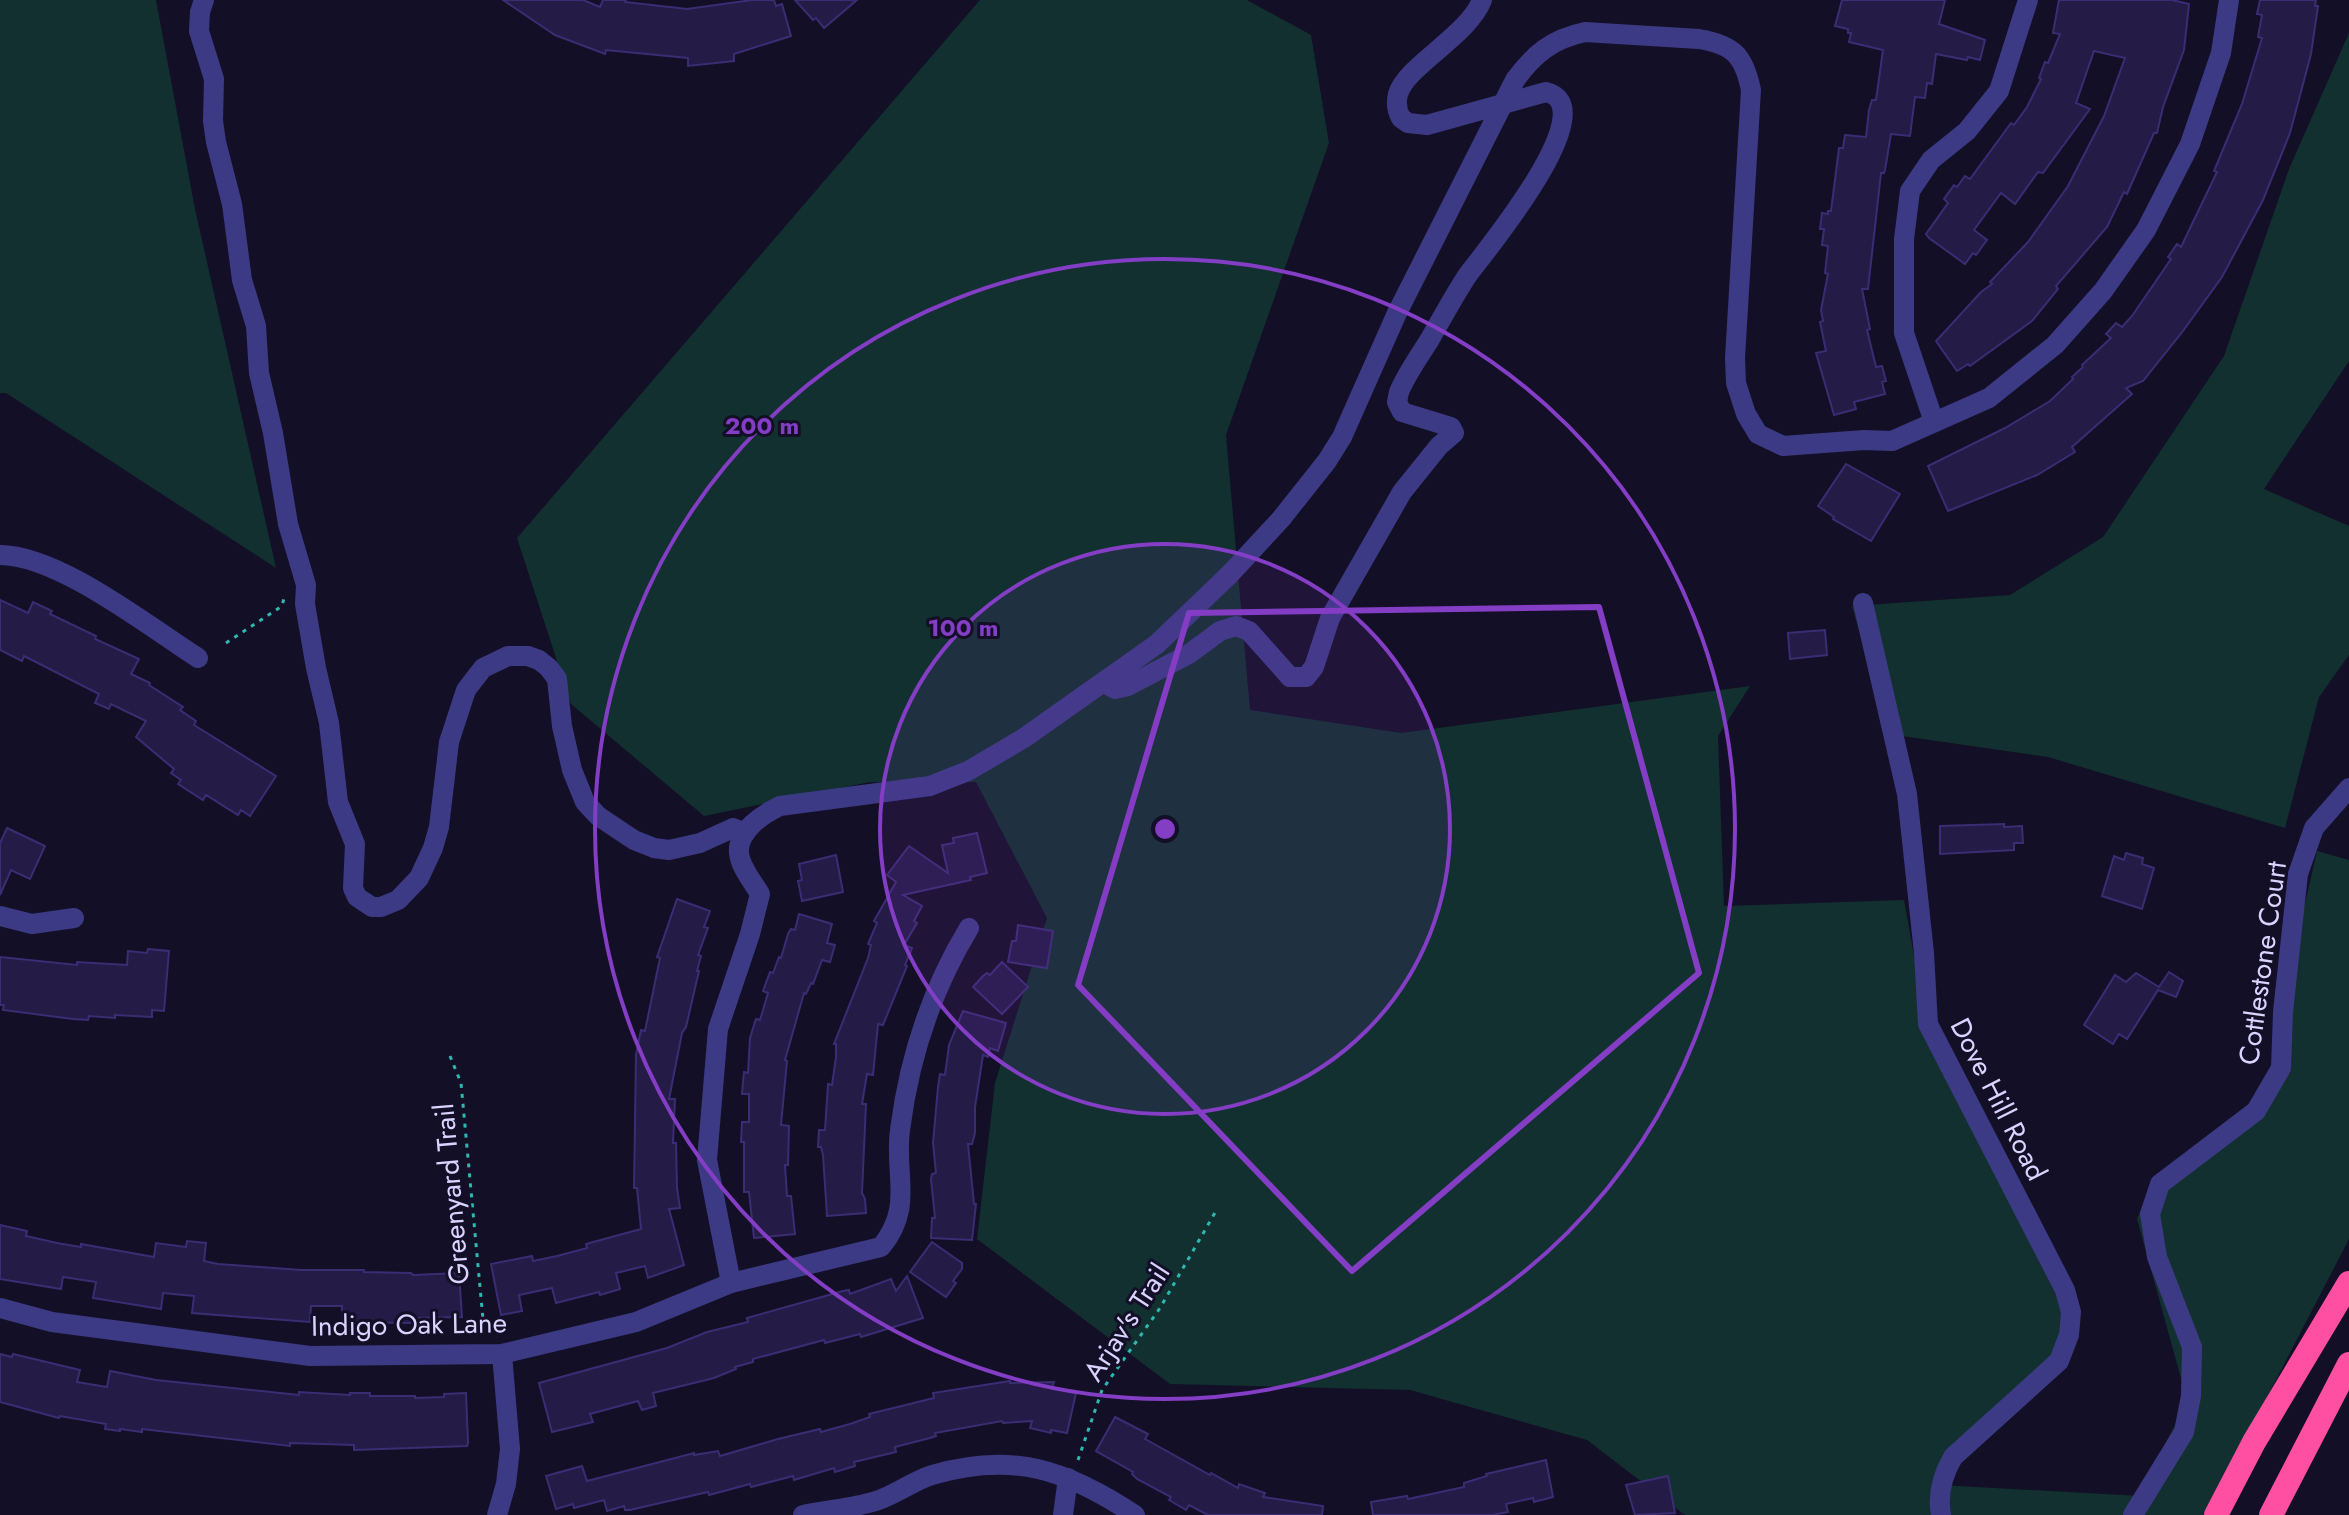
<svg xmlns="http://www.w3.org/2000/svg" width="2349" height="1515" font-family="Jost,sans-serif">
<rect width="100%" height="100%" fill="#130f26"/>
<g fill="#12302f">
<path d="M 0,0 L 156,0 L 195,209 L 276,568 L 6,393 L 0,393 Z"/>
<path d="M 980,0 L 1247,0 L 1311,35 L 1329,143 L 1226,435 L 1250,710 L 1401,733 L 1750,686 L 1718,736 L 1724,906 L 1904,900 L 1923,1006 L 2058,1284 L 2068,1329 L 2045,1366 L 1940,1485 L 2140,1496 L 2187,1400 L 2137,1219 L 2152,1183 L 2268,1089 L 2290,969 L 2317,851 L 2349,860 L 2349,1239 L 2206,1515 L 1685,1515 L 1587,1440 L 1410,1390 L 1170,1384 L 977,1239 L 995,1083 L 1047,918 L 976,782 L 870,782 L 704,816 L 571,704 L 517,538 Z"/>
<path d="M 2349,33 L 2349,361 L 2264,489 L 2349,526 L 2349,655 L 2319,697 L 2285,828 L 2048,757 L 1888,734 L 1852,606 L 2010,595 L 2103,537 L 2224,356 L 2289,169 Z"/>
</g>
<g fill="#241b47" stroke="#3b2d73" stroke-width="2">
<path d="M 503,0 L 583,0 L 600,7 L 603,0 L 626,0 L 625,2 L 687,9 L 752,0 L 774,0 L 776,6 L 782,4 L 791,36 L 734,54 L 734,61 L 688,66 L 688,58 L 606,50 L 605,54 L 555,35 Z"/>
<path d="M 795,0 L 857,0 L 824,28 L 816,18 L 813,20 Z"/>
<path d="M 1842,0 L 1945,0 L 1939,24 L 1985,40 L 1980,60 L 1968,57 L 1967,60 L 1936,54 L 1932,84 L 1927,83 L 1925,98 L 1915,97 L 1910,136 L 1891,134 L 1885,170 L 1884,173 L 1881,173 L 1868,289 L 1862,289 L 1870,329 L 1867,330 L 1876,367 L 1882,366 L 1886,381 L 1882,382 L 1885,394 L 1854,402 L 1856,409 L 1834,415 L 1816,353 L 1826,351 L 1820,322 L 1823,321 L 1821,310 L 1828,274 L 1825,273 L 1828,246 L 1822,245 L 1824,229 L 1820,229 L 1822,213 L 1828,214 L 1828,211 L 1831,211 L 1839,148 L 1843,148 L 1845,135 L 1866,137 L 1869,110 L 1872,100 L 1876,100 L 1883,50 L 1849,42 L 1851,33 L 1848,33 L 1848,29 L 1835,26 Z"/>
<path d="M 2059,0 L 2172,0 L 2189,4 L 2184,50 L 2163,107 L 2157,133 L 2154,133 L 2127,194 L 2124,192 L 2107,227 L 2056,286 L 2058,289 L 2032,321 L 1970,366 L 1968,364 L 1957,371 L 1936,341 L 1981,292 L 1992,284 L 1990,282 L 2028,242 L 2068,186 L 2104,116 L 2125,58 L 2094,51 L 2076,103 L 2090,109 L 2043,173 L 2038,172 L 2015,204 L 2001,193 L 1974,230 L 1987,240 L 1976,255 L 1973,253 L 1965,264 L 1929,238 L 1926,234 L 1948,203 L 1944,199 L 1954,185 L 1957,187 L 1965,176 L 1970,179 L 2011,123 L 2014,125 L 2027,107 L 2041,79 L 2039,78 L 2045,62 L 2048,63 L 2060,34 L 2053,33 Z"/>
<path d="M 2260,0 L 2316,0 L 2315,6 L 2318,6 L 2311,54 L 2290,133 L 2263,200 L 2222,277 L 2183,331 L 2143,381 L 2126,388 L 2132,394 L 2072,447 L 2075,452 L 2037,475 L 1948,511 L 1928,466 L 2005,428 L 2050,401 L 2073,379 L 2072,377 L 2083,367 L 2082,365 L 2111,338 L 2106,334 L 2116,323 L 2122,327 L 2132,316 L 2171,259 L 2168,257 L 2177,244 L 2181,247 L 2217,172 L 2214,171 L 2242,104 L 2262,38 L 2258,37 L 2262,15 L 2257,14 Z"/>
<path d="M 1846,464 L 1900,494 L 1871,541 L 1833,519 L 1834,517 L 1818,506 Z"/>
<path d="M 0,600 L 28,613 L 33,602 L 52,611 L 50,614 L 96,636 L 95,639 L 139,659 L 131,674 L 150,683 L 149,685 L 183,707 L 180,710 L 196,721 L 194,725 L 276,776 L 250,816 L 241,810 L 238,815 L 206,795 L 203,800 L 178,784 L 181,780 L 171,773 L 174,769 L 136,737 L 146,721 L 111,704 L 109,709 L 95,703 L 99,694 L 24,656 L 22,661 L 0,650 Z"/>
<path d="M 1825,630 L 1827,655 L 1790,659 L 1788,633 Z"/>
<path d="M 2004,824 L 2004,827 L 2022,826 L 2023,843 L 2014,843 L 2014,850 L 1940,854 L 1940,826 Z"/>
<path d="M 7,828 L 45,846 L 30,879 L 11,870 L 0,895 L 0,843 Z"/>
<path d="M 977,833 L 987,873 L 970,877 L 971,880 L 903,895 L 922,906 L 914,921 L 917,923 L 904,945 L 912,948 L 905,965 L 907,966 L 883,1025 L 878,1024 L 873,1075 L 867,1074 L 862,1104 L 866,1104 L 862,1193 L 865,1199 L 866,1213 L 827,1216 L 823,1155 L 821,1147 L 818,1147 L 819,1130 L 825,1130 L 828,1084 L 832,1085 L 836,1057 L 836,1044 L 834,1044 L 868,958 L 871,945 L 868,944 L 877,923 L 874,921 L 896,882 L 887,875 L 909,846 L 948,873 L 942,845 L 954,843 L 953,838 Z"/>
<path d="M 2126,853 L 2143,858 L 2142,864 L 2154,868 L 2142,909 L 2102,896 L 2114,856 L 2124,860 Z"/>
<path d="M 836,855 L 843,892 L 802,901 L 798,881 L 802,880 L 799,864 Z"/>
<path d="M 677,899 L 710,911 L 704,927 L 708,928 L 698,955 L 701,956 L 697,971 L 699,971 L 686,1027 L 682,1033 L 669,1099 L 675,1099 L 673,1143 L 676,1143 L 677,1188 L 680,1208 L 669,1209 L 684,1265 L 648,1278 L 645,1266 L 616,1273 L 620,1289 L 600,1295 L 599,1292 L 556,1303 L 552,1288 L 519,1295 L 522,1311 L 501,1315 L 491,1264 L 532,1256 L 533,1261 L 557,1256 L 587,1248 L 586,1244 L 641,1229 L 637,1188 L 634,1188 L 636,1055 L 641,1030 L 645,1031 L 660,958 L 657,957 Z"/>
<path d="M 799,914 L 832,924 L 827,943 L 835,945 L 830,962 L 822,960 L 813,984 L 811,983 L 806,994 L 804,993 L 785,1060 L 787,1061 L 781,1125 L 789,1126 L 788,1165 L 785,1165 L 787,1196 L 791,1196 L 795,1234 L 754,1238 L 749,1192 L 744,1192 L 744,1142 L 741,1142 L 742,1122 L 749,1122 L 749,1094 L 742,1094 L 744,1072 L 748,1073 L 750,1038 L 754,1025 L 756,1019 L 760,1020 L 768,993 L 763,991 L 770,972 L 773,973 L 779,957 L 781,958 L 788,934 L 791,929 L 795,930 Z"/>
<path d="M 1018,925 L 1053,931 L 1047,968 L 1008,962 L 1012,941 L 1016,941 Z"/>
<path d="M 148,949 L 169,951 L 164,1011 L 152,1010 L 152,1017 L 115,1015 L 115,1018 L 89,1016 L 88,1020 L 73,1019 L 3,1010 L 4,1005 L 0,1005 L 0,957 L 77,965 L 77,962 L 127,965 L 128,951 L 147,953 Z"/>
<path d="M 1002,962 L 1028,987 L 1002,1014 L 973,987 L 983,976 L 987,973 L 990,975 Z"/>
<path d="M 2169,972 L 2183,981 L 2176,997 L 2158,990 L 2127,1039 L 2119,1034 L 2113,1044 L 2084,1025 L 2115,975 L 2126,982 L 2136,973 L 2159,987 Z"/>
<path d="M 963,1011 L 1006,1023 L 998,1051 L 990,1048 L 988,1057 L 983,1055 L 975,1107 L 975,1133 L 972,1144 L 968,1144 L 974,1204 L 976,1204 L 972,1240 L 931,1238 L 932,1218 L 935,1218 L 931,1179 L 932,1174 L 936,1173 L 933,1143 L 938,1087 L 940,1074 L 945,1075 L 949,1045 Z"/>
<path d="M 0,1225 L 27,1231 L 26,1236 L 57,1243 L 81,1247 L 81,1244 L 154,1257 L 156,1243 L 186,1247 L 187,1241 L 206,1243 L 204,1261 L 218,1264 L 301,1270 L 364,1270 L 364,1272 L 411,1273 L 413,1275 L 459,1273 L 462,1317 L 413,1318 L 412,1323 L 342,1322 L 342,1306 L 311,1306 L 310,1322 L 192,1313 L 194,1296 L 163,1293 L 161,1309 L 93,1298 L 96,1282 L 63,1277 L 61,1289 L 0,1279 Z"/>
<path d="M 932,1242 L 962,1263 L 962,1269 L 953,1281 L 956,1283 L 946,1297 L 910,1272 Z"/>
<path d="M 907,1276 L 923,1318 L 861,1337 L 860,1334 L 825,1343 L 824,1340 L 753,1359 L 753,1362 L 735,1367 L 736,1369 L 714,1378 L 653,1393 L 656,1406 L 642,1410 L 638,1401 L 590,1414 L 593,1422 L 552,1432 L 539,1383 L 667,1348 L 707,1332 L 748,1322 L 747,1318 L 843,1291 L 849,1290 L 850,1294 L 891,1279 L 896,1291 Z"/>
<path d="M 0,1354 L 12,1357 L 13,1354 L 80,1370 L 77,1382 L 107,1387 L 110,1371 L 156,1380 L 299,1395 L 299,1392 L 350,1395 L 350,1393 L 370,1393 L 370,1396 L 415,1396 L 415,1398 L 444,1397 L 444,1394 L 466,1393 L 468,1443 L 467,1446 L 354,1450 L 354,1445 L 290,1443 L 290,1446 L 142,1429 L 142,1432 L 120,1429 L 120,1431 L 105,1429 L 106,1424 L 60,1416 L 59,1418 L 0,1402 Z"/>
<path d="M 1010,1381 L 1010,1383 L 1054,1382 L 1052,1388 L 1076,1393 L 1067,1433 L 1051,1430 L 1051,1433 L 1030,1428 L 1032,1421 L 1003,1423 L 1002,1421 L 935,1433 L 936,1436 L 930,1438 L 895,1447 L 896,1452 L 854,1462 L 855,1466 L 835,1472 L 834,1468 L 794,1480 L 793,1476 L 751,1487 L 750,1484 L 709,1495 L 708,1492 L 630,1510 L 625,1510 L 624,1506 L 607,1511 L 604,1500 L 574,1508 L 573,1504 L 556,1509 L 546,1476 L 582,1466 L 587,1481 L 694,1453 L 694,1455 L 718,1451 L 720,1456 L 778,1439 L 820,1429 L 821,1432 L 850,1424 L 870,1417 L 869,1414 L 934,1398 L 933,1393 Z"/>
<path d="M 1115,1417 L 1148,1434 L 1145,1439 L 1210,1475 L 1211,1473 L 1238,1488 L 1239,1484 L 1265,1493 L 1263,1497 L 1323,1506 L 1322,1515 L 1208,1515 L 1189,1505 L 1186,1510 L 1169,1500 L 1171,1497 L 1137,1479 L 1132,1474 L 1133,1472 L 1096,1451 Z"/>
<path d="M 1546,1460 L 1553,1497 L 1534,1502 L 1533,1498 L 1506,1504 L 1508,1512 L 1492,1515 L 1373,1515 L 1371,1502 L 1407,1496 L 1408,1499 L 1464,1487 L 1464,1483 L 1487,1476 L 1486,1474 Z"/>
<path d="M 1668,1476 L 1675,1513 L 1635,1515 L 1626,1485 Z"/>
</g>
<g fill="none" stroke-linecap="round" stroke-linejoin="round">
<g stroke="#2fb8b0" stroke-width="3" stroke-dasharray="4 6" stroke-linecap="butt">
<path d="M 226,643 L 282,606 L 284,598 L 287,596"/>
<path d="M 450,1056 L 461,1083 L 484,1330"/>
<path d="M 1078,1460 L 1102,1390 L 1160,1308 L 1216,1211"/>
</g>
<g stroke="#3d3a85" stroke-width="20">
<path d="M 204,0 L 200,12 L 199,31 L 214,79 L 213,121 L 216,142 L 232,204 L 242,280 L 256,326 L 259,373 L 273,433 L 288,524 L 306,585 L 305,604 L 316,668 L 329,723 L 338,802 L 355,844 L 353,888 L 357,897 L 372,907 L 381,907 L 398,900 L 419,878 L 433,848 L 439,827 L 449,742 L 466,690 L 483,668 L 508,656 L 528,656 L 539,660 L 549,668 L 557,679 L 562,726 L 572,770 L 585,802 L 598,816 L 634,840 L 654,848 L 669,850 L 700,843 L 733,828 L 745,833"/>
<path d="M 1934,422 L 1904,333 L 1904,239 L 1910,191 L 1931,160 L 1967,131 L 1999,91 L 2028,0"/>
<path d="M 0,555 C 58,555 148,626 198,658"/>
<path d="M 1863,603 L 1907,794 L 1924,953 L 1928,1024 L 2065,1290 L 2071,1312 L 2069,1335 L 2059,1361 L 1953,1457 C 1942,1476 1937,1494 1941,1515"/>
<path d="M 1104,683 L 1115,689 L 1128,686 L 1189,654 L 1220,631 L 1236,626 L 1249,631 L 1290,677 L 1306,677 L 1314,667 L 1330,618 L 1402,492 L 1439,446 L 1454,433 L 1451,427 L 1402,412 L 1397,402 L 1399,392 C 1407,373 1419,357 1430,339 C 1442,318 1454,296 1467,276 C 1483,254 1607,106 1546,92 L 1427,125 L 1408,123 L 1401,118 C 1397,111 1396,102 1398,94 C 1407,65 1468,36 1482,0"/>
<path d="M 0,916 L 32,924 L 74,918"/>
<path d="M 731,1283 L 707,1160 L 718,1029 L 750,934 L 760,894 C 753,882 740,867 739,853 C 737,831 763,814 780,806 L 930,786 L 968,771 L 1024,738 L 1157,644 L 1230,574 L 1281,519 L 1327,461 L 1342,437 L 1397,313 L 1515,80 C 1534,54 1552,39 1585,32 L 1699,39 C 1734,45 1744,56 1751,90 L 1735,358 L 1736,383 L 1746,414 L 1758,434 L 1783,446 L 1864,440 L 1892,441 L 1989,398 L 2055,345 L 2103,291 L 2146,230 L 2190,144 L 2221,53 L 2229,0"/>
<path d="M 0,1308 L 52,1322 L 310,1356 L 502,1354 L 636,1322 L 731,1283 L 881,1247 C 914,1207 894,1175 900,1130 C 909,1059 932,989 969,928"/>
<path d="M 497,1515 L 506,1484 L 510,1449 L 502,1354"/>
<path d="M 803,1515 C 827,1510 853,1508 876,1501 C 895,1495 913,1481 932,1475 C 1013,1451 1067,1470 1135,1515"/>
<path d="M 1063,1515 L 1068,1478"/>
<path d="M 2133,1515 L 2184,1432 L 2191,1396 L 2192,1347 L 2157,1257 L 2150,1214 L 2160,1184 L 2256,1111 L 2281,1068 L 2283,1012 L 2298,874 L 2314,828 L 2349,788"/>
</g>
<g stroke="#ff4fa3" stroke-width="24">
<path d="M 2216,1515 L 2254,1442 L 2349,1283"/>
<path d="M 2271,1515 L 2349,1364"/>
</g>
</g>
<path fill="none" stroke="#843dc5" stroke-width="6" stroke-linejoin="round" d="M 1599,607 L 1699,973 L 1352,1271 L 1078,985 L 1189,613 Z"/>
<circle cx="1165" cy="829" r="285" fill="#843dc5" fill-opacity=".12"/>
<g fill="none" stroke="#843dc5" stroke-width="4">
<circle cx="1165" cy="829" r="285"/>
<circle cx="1165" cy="829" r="570"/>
</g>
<g text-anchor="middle" stroke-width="6" stroke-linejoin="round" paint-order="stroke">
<g font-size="28" fill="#d9d4ff" stroke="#130f26">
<text transform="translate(2262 963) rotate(-82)" y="10">Cottlestone Court</text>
<text transform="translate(1999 1099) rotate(63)" y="10">Dove Hill Road</text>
<text transform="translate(451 1194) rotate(-95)" y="10">Greenyard Trail</text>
<text transform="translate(1126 1322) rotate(-57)" y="10">Arjav's Trail</text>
<text transform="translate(409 1324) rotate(-1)" y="10">Indigo Oak Lane</text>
</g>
</g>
<circle cx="1165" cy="829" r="12" fill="#843dc5" stroke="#130f26" stroke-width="4"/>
<g font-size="24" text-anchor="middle" font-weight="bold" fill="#843dc5" stroke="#130f26" stroke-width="6" stroke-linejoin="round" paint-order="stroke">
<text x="762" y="434">200 m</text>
<text x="963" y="636">100 m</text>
</g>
</svg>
